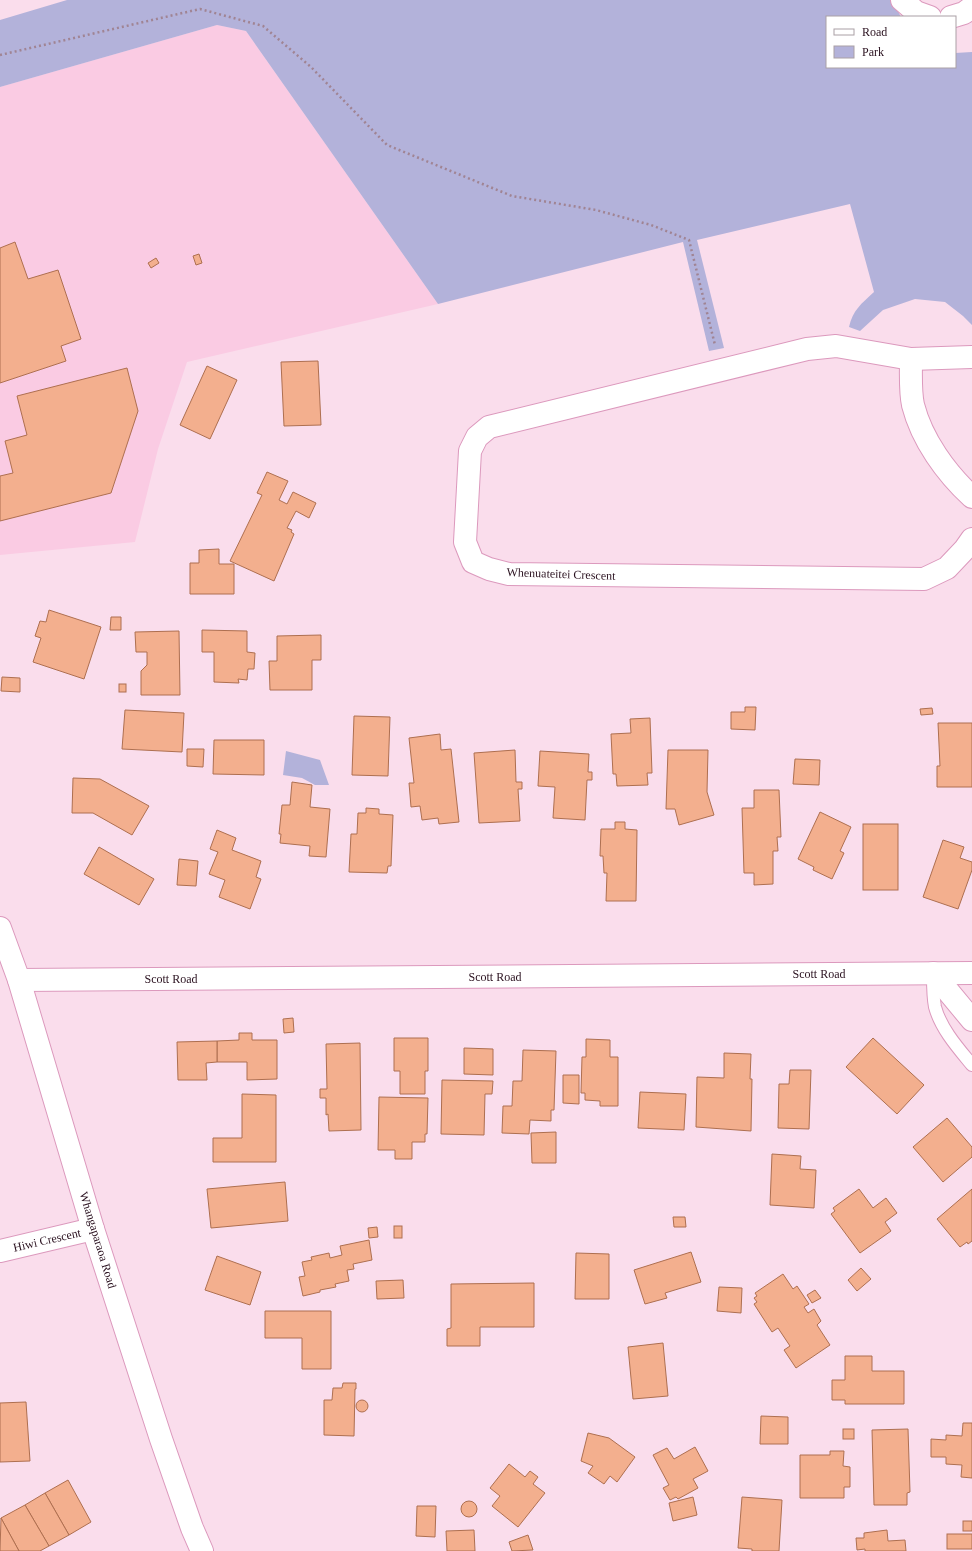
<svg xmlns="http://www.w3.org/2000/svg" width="972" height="1551" font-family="Georgia,serif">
<rect width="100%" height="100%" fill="#faddec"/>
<path fill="#facbe3" d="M 217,25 L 246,31 L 438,304 L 187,362 L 158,449 L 135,542 L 0,555 L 0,87 Z"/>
<g fill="#b3b2da">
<path d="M 67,0 L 892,0 L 901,17 L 827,17 L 827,67 L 955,67 L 955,53 L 972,52 L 972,325 L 963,316 L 945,302 L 915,299 L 883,310 L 860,331 L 849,327 C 853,310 861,304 874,292 L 850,204 L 697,240 L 724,348 L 709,351 L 683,242 L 438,304 L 246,31 L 217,25 L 0,87 L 0,20 Z"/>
<path d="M 286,751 L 320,760 L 329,785 L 315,785 L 302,778 L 283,775 Z"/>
</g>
<g fill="#f3af8e" stroke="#ae6f50">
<path d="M 15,242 L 28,279 L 58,270 L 81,339 L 61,346 L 66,361 L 0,383 L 0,248 Z"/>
<path d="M 199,254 L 202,263 L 196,265 L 193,256 Z"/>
<path d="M 156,258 L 159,263 L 151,268 L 148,263 Z"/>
<path d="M 318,361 L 321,425 L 284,426 L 281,362 Z"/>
<path d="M 207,366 L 237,380 L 210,439 L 180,425 Z"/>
<path d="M 127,368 L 138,411 L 111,493 L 0,521 L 0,476 L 13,473 L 5,441 L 27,435 L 17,396 Z"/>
<path d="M 267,472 L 288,481 L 279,500 L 287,504 L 293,492 L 316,503 L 309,518 L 296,511 L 287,528 L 292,530 L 291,532 L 294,534 L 274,581 L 230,561 L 262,495 L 257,493 Z"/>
<path d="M 219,549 L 219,564 L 234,564 L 234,594 L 190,594 L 190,563 L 199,563 L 199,550 Z"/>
<path d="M 49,610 L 101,627 L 84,679 L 33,662 L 41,638 L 35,636 L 40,621 L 46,622 Z"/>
<path d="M 111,617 L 121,617 L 121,630 L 110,630 Z"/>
<path d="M 202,630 L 247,631 L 247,652 L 255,653 L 254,669 L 248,669 L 247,680 L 238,679 L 239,683 L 214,682 L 214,652 L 202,652 Z"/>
<path d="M 179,631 L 180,695 L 141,695 L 141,671 L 147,665 L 147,652 L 136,652 L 135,632 Z"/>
<path d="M 321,635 L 321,660 L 312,660 L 312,690 L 270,690 L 269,661 L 277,661 L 277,636 Z"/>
<path d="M 2,677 L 20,678 L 20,692 L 1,691 Z"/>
<rect x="119" y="684" width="7" height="8"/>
<path d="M 745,707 L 756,707 L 755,730 L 731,729 L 731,712 L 745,712 Z"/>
<path d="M 932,708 L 933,714 L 921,715 L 920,709 Z"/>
<path d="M 125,710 L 184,713 L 182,752 L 122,749 Z"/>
<path d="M 354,716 L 390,717 L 388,776 L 352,775 Z"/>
<path d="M 650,718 L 652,773 L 647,773 L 648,785 L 617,786 L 616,774 L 613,774 L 611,734 L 631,733 L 630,719 Z"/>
<path d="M 938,723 L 972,723 L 972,787 L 937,787 L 937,766 L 940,766 Z"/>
<path d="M 440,734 L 441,750 L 451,749 L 459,822 L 439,824 L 438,818 L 422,820 L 420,806 L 411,807 L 409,783 L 414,783 L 409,738 Z"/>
<path d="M 214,740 L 264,740 L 264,775 L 213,774 Z"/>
<path d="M 187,749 L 204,749 L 203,767 L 187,766 Z"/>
<path d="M 515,750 L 516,782 L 522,782 L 522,789 L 518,789 L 520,821 L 479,823 L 474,753 Z"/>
<path d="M 668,750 L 708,750 L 707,792 L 714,815 L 679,825 L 675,809 L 666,809 Z"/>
<path d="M 540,751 L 589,754 L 588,772 L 592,772 L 592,780 L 587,780 L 585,820 L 553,818 L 555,787 L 538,786 Z"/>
<path d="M 795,759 L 820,760 L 819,785 L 793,784 Z"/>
<path d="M 73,778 L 100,779 L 149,806 L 132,835 L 93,813 L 72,813 Z"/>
<path d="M 292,782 L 312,785 L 310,807 L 330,809 L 326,857 L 309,856 L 310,846 L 280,843 L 281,834 L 279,834 L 282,805 L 290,805 Z"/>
<path d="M 754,790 L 779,790 L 781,837 L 777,837 L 778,851 L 773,851 L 773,884 L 754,885 L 754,873 L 744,873 L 742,808 L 754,808 Z"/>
<path d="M 366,808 L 379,809 L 379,814 L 393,815 L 391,866 L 388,866 L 387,873 L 349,872 L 351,834 L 357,834 L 358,813 L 366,813 Z"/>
<path d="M 820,812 L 851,827 L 840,851 L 844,853 L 832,879 L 813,870 L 814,867 L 798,859 Z"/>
<path d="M 615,822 L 625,822 L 625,829 L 637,830 L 636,901 L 606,901 L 607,873 L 604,873 L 603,856 L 600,856 L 601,829 L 615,829 Z"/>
<rect x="863" y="824" width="35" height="66"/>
<path d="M 217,830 L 236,838 L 232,850 L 261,861 L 256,877 L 261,879 L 250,909 L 219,897 L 225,880 L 209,874 L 218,852 L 210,849 Z"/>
<path d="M 943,840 L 964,847 L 960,858 L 972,862 L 972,870 L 958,909 L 923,897 Z"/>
<path d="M 99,847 L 154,879 L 139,905 L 84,874 Z"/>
<path d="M 179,859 L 198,861 L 196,886 L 177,885 Z"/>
<path d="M 293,1018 L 294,1032 L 284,1033 L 283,1019 Z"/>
<path d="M 239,1033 L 252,1033 L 252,1040 L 277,1040 L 277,1079 L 247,1080 L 247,1062 L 217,1062 L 217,1041 L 239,1040 Z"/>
<path d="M 394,1038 L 428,1038 L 428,1071 L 425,1071 L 425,1094 L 400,1094 L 400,1071 L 394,1071 Z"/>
<path d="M 873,1038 L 924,1085 L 897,1114 L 846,1067 Z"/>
<path d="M 586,1039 L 610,1040 L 610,1057 L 618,1057 L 618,1106 L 600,1106 L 600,1101 L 585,1100 L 585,1093 L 581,1093 L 582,1057 L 586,1057 Z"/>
<path d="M 217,1041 L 217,1062 L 206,1063 L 207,1080 L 178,1080 L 177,1042 Z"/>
<path d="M 360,1043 L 361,1130 L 329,1131 L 328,1114 L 326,1115 L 326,1098 L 320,1098 L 320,1089 L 327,1089 L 326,1044 Z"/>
<path d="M 464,1048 L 493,1049 L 493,1075 L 464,1074 Z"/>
<path d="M 523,1050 L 556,1051 L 554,1110 L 551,1110 L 551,1121 L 530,1120 L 529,1134 L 502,1133 L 503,1106 L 512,1106 L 513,1081 L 522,1081 Z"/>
<path d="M 724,1053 L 751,1054 L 750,1079 L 752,1079 L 751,1131 L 696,1127 L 697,1077 L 724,1078 Z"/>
<path d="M 790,1070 L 811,1070 L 809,1129 L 778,1128 L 779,1084 L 789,1084 Z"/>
<path d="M 563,1075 L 579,1075 L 579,1104 L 563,1103 Z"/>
<path d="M 442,1080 L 493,1081 L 492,1094 L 485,1094 L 484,1135 L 441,1134 Z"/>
<path d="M 640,1092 L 686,1094 L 684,1130 L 638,1128 Z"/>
<path d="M 242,1094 L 276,1095 L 276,1162 L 213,1162 L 213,1138 L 242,1138 Z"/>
<path d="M 379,1097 L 428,1098 L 427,1134 L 425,1134 L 425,1142 L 412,1142 L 412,1159 L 395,1159 L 395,1150 L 378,1150 Z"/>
<path d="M 947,1118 L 972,1147 L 972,1157 L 943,1182 L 913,1147 Z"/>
<path d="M 556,1132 L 556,1163 L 532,1163 L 531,1133 Z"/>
<path d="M 772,1154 L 801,1156 L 800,1169 L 816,1170 L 814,1208 L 770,1205 Z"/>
<path d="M 285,1182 L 288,1221 L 211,1228 L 207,1189 Z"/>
<path d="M 859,1189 L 873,1208 L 886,1198 L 897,1213 L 885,1222 L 891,1231 L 860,1253 L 831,1214 L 835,1211 L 833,1208 Z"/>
<path d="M 972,1189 L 972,1241 L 968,1244 L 967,1242 L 960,1247 L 937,1219 Z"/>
<path d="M 673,1217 L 685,1217 L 686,1227 L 674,1227 Z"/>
<rect x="394" y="1226" width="8" height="12"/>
<path d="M 377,1227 L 378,1237 L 369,1238 L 368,1228 Z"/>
<path d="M 369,1240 L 372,1260 L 353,1264 L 354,1269 L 347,1270 L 349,1281 L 335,1284 L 336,1287 L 320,1290 L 320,1292 L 303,1296 L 299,1277 L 305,1276 L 302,1262 L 312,1260 L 311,1257 L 329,1253 L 330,1258 L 342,1255 L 340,1246 Z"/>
<path d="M 691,1252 L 701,1282 L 665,1293 L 667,1298 L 645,1304 L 634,1270 Z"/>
<path d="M 576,1253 L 609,1254 L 609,1299 L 575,1299 Z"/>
<path d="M 217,1256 L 261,1272 L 250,1305 L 205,1290 Z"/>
<path d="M 861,1268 L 871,1279 L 857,1291 L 848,1280 Z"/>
<path d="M 783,1274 L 793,1289 L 797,1286 L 809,1304 L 804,1307 L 808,1313 L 814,1309 L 821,1321 L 817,1325 L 830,1345 L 796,1368 L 784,1350 L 790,1346 L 778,1328 L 772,1332 L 754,1304 L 757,1302 L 754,1298 L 757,1296 L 755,1293 Z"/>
<path d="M 403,1280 L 404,1298 L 377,1299 L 376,1281 Z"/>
<path d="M 534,1283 L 534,1327 L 480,1327 L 480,1346 L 447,1346 L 447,1329 L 451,1328 L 451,1284 Z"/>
<path d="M 719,1287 L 742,1288 L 741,1313 L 717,1311 Z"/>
<path d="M 815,1290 L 821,1298 L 812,1303 L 807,1295 Z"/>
<path d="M 265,1311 L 331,1311 L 331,1369 L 302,1369 L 302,1338 L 265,1338 Z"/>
<path d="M 663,1343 L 668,1396 L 633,1399 L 628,1347 Z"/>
<path d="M 845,1356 L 872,1356 L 872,1371 L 904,1371 L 904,1404 L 845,1404 L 845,1400 L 832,1400 L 832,1380 L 845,1380 Z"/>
<path d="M 343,1383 L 356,1383 L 356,1389 L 355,1389 L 354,1436 L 324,1435 L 324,1400 L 332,1400 L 333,1388 L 342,1388 Z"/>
<circle cx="362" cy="1406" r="6"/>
<path d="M 26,1402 L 30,1461 L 0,1462 L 0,1403 Z"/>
<path d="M 761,1416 L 788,1417 L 788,1444 L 760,1444 Z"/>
<path d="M 963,1423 L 972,1423 L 972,1478 L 961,1477 L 962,1465 L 946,1464 L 946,1457 L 931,1457 L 931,1439 L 946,1440 L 946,1435 L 962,1436 Z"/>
<rect x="843" y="1429" width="11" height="10"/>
<path d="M 908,1429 L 910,1492 L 907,1493 L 907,1505 L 874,1505 L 872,1430 Z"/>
<path d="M 588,1433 L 609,1438 L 635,1457 L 617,1482 L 610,1476 L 604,1484 L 588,1473 L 593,1466 L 581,1461 Z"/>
<path d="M 695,1447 L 708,1471 L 693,1479 L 698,1488 L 678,1499 L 676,1497 L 670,1500 L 663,1488 L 669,1485 L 653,1455 L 667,1448 L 674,1459 Z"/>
<path d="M 830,1451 L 844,1451 L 843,1466 L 850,1467 L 850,1487 L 844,1487 L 844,1498 L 800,1498 L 800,1455 L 830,1455 Z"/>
<path d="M 509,1464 L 525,1477 L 530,1471 L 538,1477 L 533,1484 L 545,1493 L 518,1527 L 492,1506 L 500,1496 L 490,1488 Z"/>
<path d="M 68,1480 L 91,1522 L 69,1535 L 45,1493 Z"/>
<path d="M 45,1493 L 69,1535 L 49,1546 L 25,1505 Z"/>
<path d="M 693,1497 L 697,1515 L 673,1521 L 669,1503 Z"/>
<path d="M 742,1497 L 782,1500 L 779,1551 L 752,1551 L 752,1549 L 738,1548 Z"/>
<circle cx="469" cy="1509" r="8"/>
<path d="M 25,1505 L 49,1546 L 40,1551 L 19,1551 L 1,1518 Z"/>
<path d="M 417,1506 L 436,1506 L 435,1537 L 416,1536 Z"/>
<path d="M 1,1518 L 19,1551 L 0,1551 Z"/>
<rect x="963" y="1521" width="9" height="10"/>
<path d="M 474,1530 L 475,1551 L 447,1551 L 446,1531 Z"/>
<path d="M 887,1530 L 888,1541 L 905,1540 L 906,1551 L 865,1551 L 865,1549 L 857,1550 L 856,1538 L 864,1538 L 864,1533 Z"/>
<rect x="947" y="1534" width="25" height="15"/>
<path d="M 528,1535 L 533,1550 L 512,1551 L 509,1542 Z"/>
</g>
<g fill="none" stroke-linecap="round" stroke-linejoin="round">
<defs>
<path id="service" d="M 933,975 C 933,985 933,997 935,1007 C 941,1029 958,1048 972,1065"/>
<g id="minor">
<path d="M 902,0 L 916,12 L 930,17"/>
<path d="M 951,17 L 964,13 L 972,7"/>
<path d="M 972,357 L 911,359 L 836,346 L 807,349 L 489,427 L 477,437 L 470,451 L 465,542 L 473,562 L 489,569 L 509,574 L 924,579 L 947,568 L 965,549 L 972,539"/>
<path d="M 911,359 C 911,374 910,391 913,405 C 922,440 946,473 972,497"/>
<path d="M 933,973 L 972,1020"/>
<path d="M 19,980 L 972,973"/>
<path d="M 0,1251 L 93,1229"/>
</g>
<path id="primary" d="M 0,928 L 19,980 L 93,1229 L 161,1439 L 192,1528 L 202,1551"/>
</defs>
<use href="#service" stroke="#dc99bd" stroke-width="14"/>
<use href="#minor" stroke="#dc99bd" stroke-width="24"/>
<use href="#primary" stroke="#dc99bd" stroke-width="24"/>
<path stroke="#a08493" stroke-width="2.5" stroke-dasharray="2 3" stroke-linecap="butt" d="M 0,55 L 200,9 L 263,26 L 311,67 L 387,145 L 512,196 L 596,210 L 651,225 L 689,240 L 715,345"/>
<use href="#service" stroke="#fff" stroke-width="12"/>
<use href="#minor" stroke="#fff" stroke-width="22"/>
<use href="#primary" stroke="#fff" stroke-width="22"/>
</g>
<g text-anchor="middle" stroke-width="4" stroke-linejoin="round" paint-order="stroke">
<g font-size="12" fill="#2a111f" stroke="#fff">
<text transform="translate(561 574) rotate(2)" y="4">Whenuateitei Crescent</text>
<text x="819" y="978">Scott Road</text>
<text x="495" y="981">Scott Road</text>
<text x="171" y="983">Scott Road</text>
<text transform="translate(47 1240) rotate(-13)" y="4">Hiwi Crescent</text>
<text transform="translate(98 1240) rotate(73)" y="4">Whangaparaoa Road</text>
</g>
</g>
<rect x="826" y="16" width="130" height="52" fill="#ffffff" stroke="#aaa0a5"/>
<rect x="834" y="29" width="20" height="6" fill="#ffffff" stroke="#aaa0a5"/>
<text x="862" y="36" font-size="12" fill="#2a111f">Road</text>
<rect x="834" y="46" width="20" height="12" fill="#b3b2da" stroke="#aaa0a5"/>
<text x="862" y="56" font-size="12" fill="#2a111f">Park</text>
</svg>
